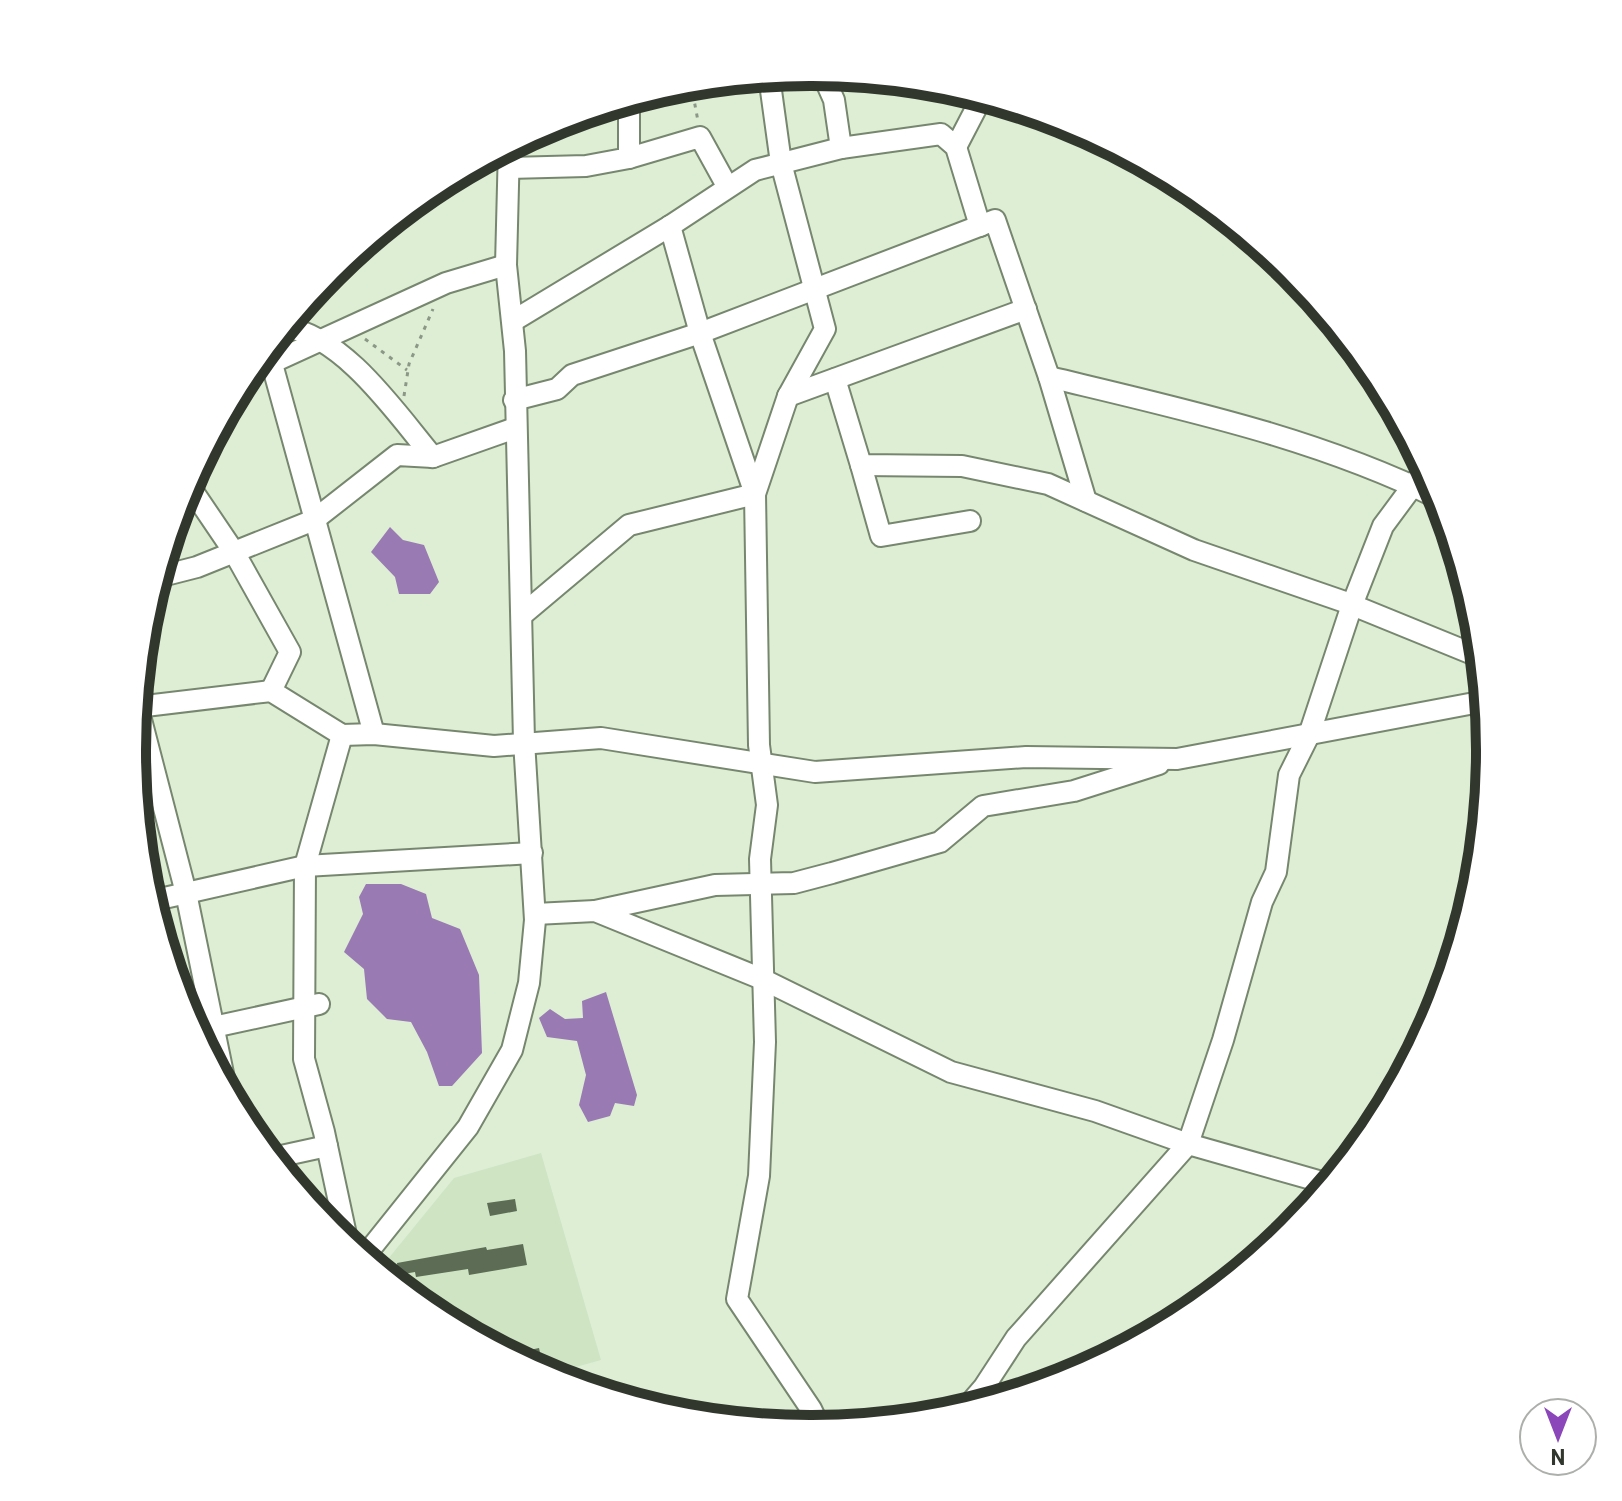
<svg xmlns="http://www.w3.org/2000/svg" width="1622" height="1501" font-family="Barlow,sans-serif">
<rect width="100%" height="100%" fill="#ddeed4"/>
<path fill="#cee4c3" d="M 541,1153 L 601,1360 L 547,1375 L 434,1314 L 379,1270 L 454,1178 Z"/>
<g fill="#997ab3">
<path d="M 390,527 L 403,540 L 424,545 L 439,582 L 430,594 L 399,594 L 395,577 L 371,552 Z"/>
<path d="M 366,884 L 401,884 L 426,894 L 432,918 L 460,929 L 479,975 L 482,1053 L 452,1086 L 439,1086 L 427,1052 L 411,1022 L 387,1019 L 367,999 L 364,969 L 344,952 L 363,914 L 359,897 Z"/>
<path d="M 606,992 L 637,1095 L 634,1106 L 615,1103 L 610,1116 L 588,1122 L 579,1105 L 586,1075 L 577,1041 L 547,1037 L 539,1018 L 550,1009 L 565,1019 L 583,1018 L 582,1001 Z"/>
</g>
<g fill="#5d6c55">
<path d="M 515,1199 L 517,1211 L 490,1216 L 487,1203 Z"/>
<path d="M 523,1244 L 527,1265 L 469,1275 L 468,1269 L 416,1277 L 415,1272 L 398,1275 L 397,1263 L 486,1247 L 487,1250 Z"/>
<path d="M 539,1348 L 543,1366 L 533,1368 L 522,1362 L 520,1352 Z"/>
</g>
<g fill="none" stroke-linecap="round" stroke-linejoin="round">
<defs>
<g id="minor">
<path d="M 822,73 L 834,100 L 841,148"/>
<path d="M 956,147 L 982,97"/>
<path d="M 629,158 L 700,137 L 727,186"/>
<path d="M 509,168 L 586,166 L 629,158 L 629,100"/>
<path d="M 670,226 L 700,333 L 755,494 L 759,745 L 767,805 L 760,859 L 765,1042 L 759,1176 L 737,1299 L 811,1409 L 820,1428"/>
<path d="M 513,321 L 670,226 L 755,170 L 841,148 L 941,134 L 956,147 L 980,226"/>
<path d="M 285,327 C 345,337 396,413 433,457 L 515,428"/>
<path d="M 272,364 L 374,734"/>
<path d="M 247,374 L 446,283 L 506,265"/>
<path d="M 1049,377 C 1182,409 1317,438 1440,499"/>
<path d="M 835,379 L 861,465 L 962,466 L 1048,484 L 1194,550 L 1345,602 L 1480,657"/>
<path d="M 788,396 L 1026,309"/>
<path d="M 514,400 L 557,389 L 572,375 L 700,333 L 995,220 L 1049,377 L 1086,501"/>
<path d="M 861,465 L 881,536 L 970,521"/>
<path d="M 188,484 L 234,552 L 290,652 L 271,691"/>
<path d="M 158,577 L 197,567 L 314,520 L 397,455 L 433,457"/>
<path d="M 522,615 L 629,525 L 755,494 L 788,396 L 825,329 L 781,163 L 769,76"/>
<path d="M 137,704 L 186,893 L 226,1088"/>
<path d="M 137,707 L 271,691 L 342,735 L 374,734 L 494,746 L 601,738 L 815,772 L 1026,757 L 1177,759 L 1485,701"/>
<path d="M 342,735 L 305,866 L 304,1059 L 324,1132 L 348,1244"/>
<path d="M 151,901 L 305,866 L 532,853"/>
<path d="M 595,911 L 715,885 L 794,883 L 832,873 L 940,842 L 983,806 L 1074,791 L 1159,764"/>
<path d="M 535,914 L 595,911 L 762,979 L 951,1072 L 1095,1111 L 1188,1144 L 1329,1184"/>
<path d="M 195,1031 L 319,1004"/>
<path d="M 272,1158 L 327,1146"/>
<path d="M 364,1257 L 468,1127 L 512,1050 L 529,983 L 535,920 L 524,741 L 515,351 L 506,265 L 509,146"/>
<path d="M 965,1409 L 984,1387 L 1016,1338 L 1188,1144 L 1223,1040 L 1262,902 L 1276,872 L 1289,775 L 1309,735 L 1352,605 L 1383,526 L 1426,468"/>
</g>
</defs>
<use href="#minor" stroke="#77876f" stroke-width="24"/>
<g stroke="#8c9886" stroke-width="3" stroke-dasharray="4 6" stroke-linecap="butt">
<path d="M 691,84 L 698,121"/>
<path d="M 365,339 L 407,370"/>
<path d="M 404,396 L 409,364 L 433,309"/>
</g>
<use href="#minor" stroke="#fff" stroke-width="20"/>
</g>
<path d="M0 0H1622V1501H0ZM810 86H812A664 664 0 0 1 1476 750V751A664 664 0 0 1 812 1415H810A664 664 0 0 1 146 751V750A664 664 0 0 1 810 86Z" fill="#fff" fill-rule="evenodd"/>
<path fill="none" stroke="#31372d" stroke-width="10" d="M810 86H812A664 664 0 0 1 1476 750V751A664 664 0 0 1 812 1415H810A664 664 0 0 1 146 751V750A664 664 0 0 1 810 86Z"/>
<g transform="translate(1558 1437) rotate(180)"><circle r="38" fill="#ffffff" stroke="#adafab" stroke-width="2"/>
<path d="M0-6L14 30L0 20L-14 30Z" fill="#8b46ba"/>
<text y="-12" font-size="22" font-weight="bold" text-anchor="middle" fill="#31372d">N</text>
</g>
</svg>
